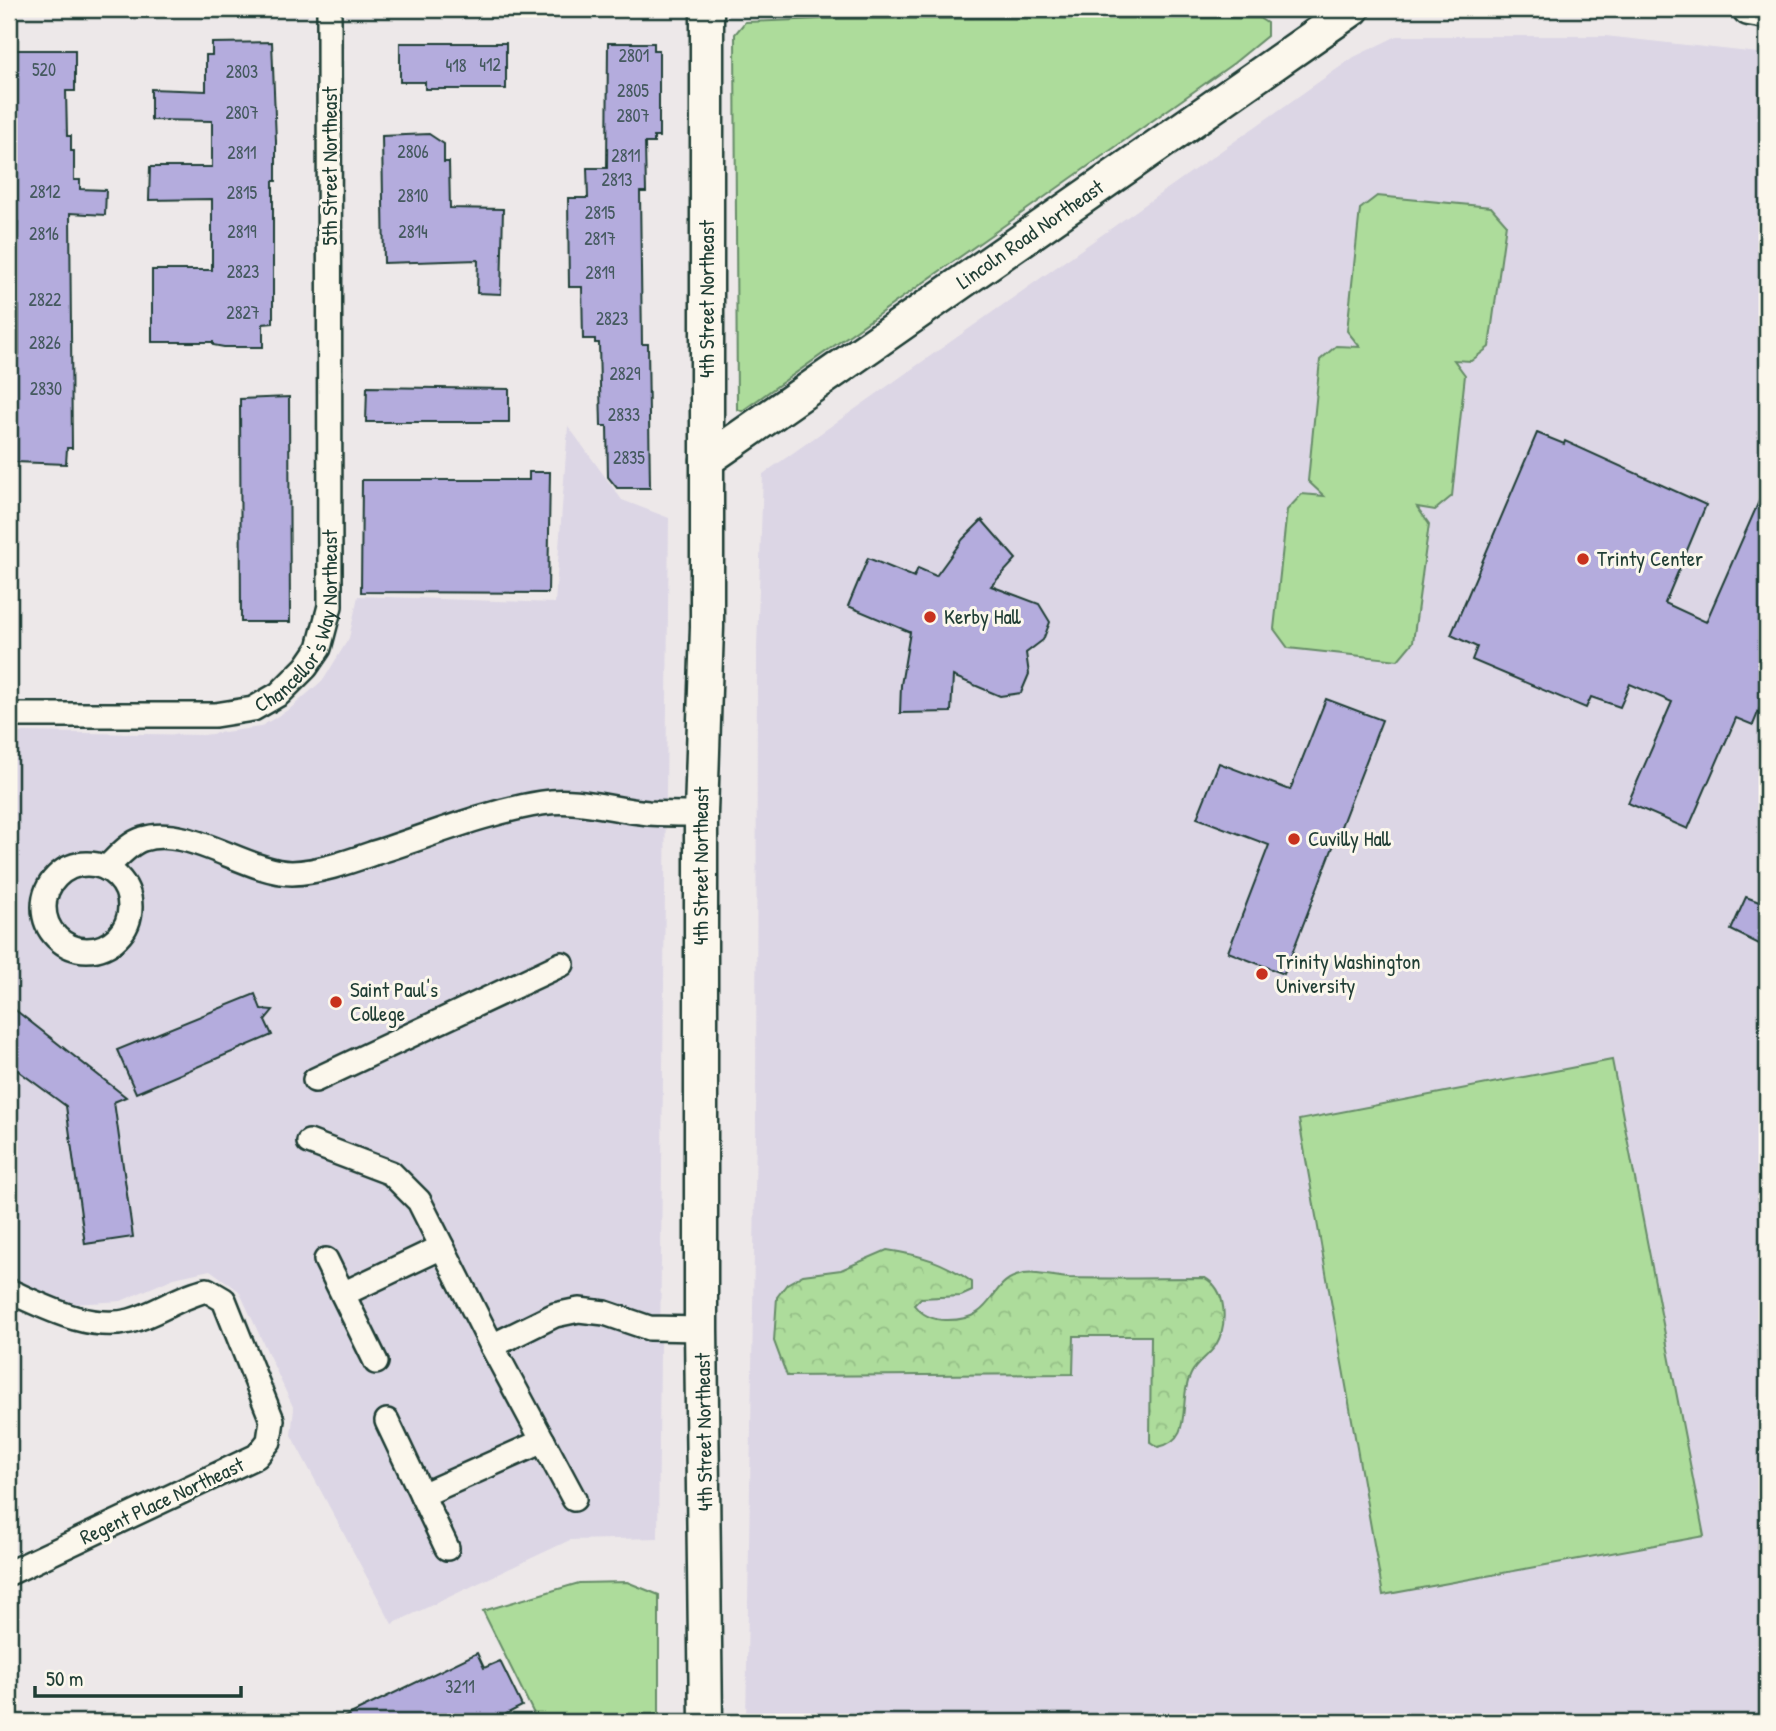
<svg xmlns="http://www.w3.org/2000/svg" width="1776" height="1731" font-family="'Patrick Hand',sans-serif">
<defs>
<pattern id="forest-crowns" width="20" height="18" patternUnits="userSpaceOnUse" patternTransform="scale(1.75)"><rect width="20" height="18" fill="#addc9b"/><path d="M2 6a3 3 0 1 1 6 0M12 15a3 3 0 1 1 6 0" fill="none" stroke="#94be86"/></pattern>
</defs>
<rect width="100%" height="100%" fill="#ede8e9"/>
<filter id="ink" filterUnits="userSpaceOnUse"><feTurbulence type="fractalNoise" baseFrequency=".0143" numOctaves="2"/><feDisplacementMap in="SourceGraphic" scale="14" xChannelSelector="R" yChannelSelector="G"/><feConvolveMatrix kernelMatrix="1 2 1 2 8 2 1 2 1" color-interpolation-filters="sRGB"/></filter>
<g filter="url(#ink)">
<g fill="#dcd6e5">
<path d="M 1397,36 L 1605,36 L 1767,54 L 1767,1722 L 746,1722 L 756,1133 L 757,647 L 763,474 L 1354,57 Z"/>
<path d="M 568,426 L 622,500 L 669,518 L 658,1538 L 570,1540 L 392,1624 L 291,1435 L 294,1409 L 239,1291 L 210,1270 L 174,1278 L 121,1301 L 75,1304 L 9,1278 L 9,735 L 24,732 L 204,735 L 260,727 L 291,708 L 324,679 L 349,638 L 358,596 L 555,603 Z"/>
</g>
<path fill="url(#forest-crowns)" stroke="#668c68" stroke-width="2" d="M 887,1250 C 921,1255 944,1262 972,1282 L 972,1291 L 961,1296 L 921,1298 L 914,1305 C 922,1315 933,1320 946,1320 C 995,1321 988,1285 1016,1276 C 1033,1270 1051,1277 1069,1278 C 1114,1279 1160,1278 1205,1278 C 1227,1290 1228,1324 1216,1345 C 1209,1356 1196,1363 1191,1374 C 1177,1400 1195,1440 1158,1447 L 1150,1442 L 1151,1336 L 1074,1336 L 1073,1374 L 787,1376 L 774,1341 L 777,1297 L 787,1284 L 803,1275 L 841,1270 Z"/>
<g fill="#addc9b" stroke="#668c68" stroke-width="2">
<path d="M 1259,18 L 1267,23 L 1267,36 L 1234,63 L 742,411 L 737,409 L 735,34 L 745,22 L 822,19 Z"/>
<path d="M 1377,196 L 1491,207 L 1506,224 L 1489,347 L 1471,361 L 1454,360 L 1465,375 L 1452,496 L 1435,510 L 1417,507 L 1429,524 L 1413,642 L 1398,660 L 1288,648 L 1274,629 L 1287,510 L 1302,494 L 1324,496 L 1308,481 L 1320,360 L 1336,346 L 1360,347 L 1347,331 L 1360,209 Z"/>
<path d="M 1612,1060 L 1704,1536 L 1383,1595 L 1299,1120 Z"/>
<path d="M 627,1582 L 659,1595 L 659,1722 L 538,1722 L 483,1611 L 579,1583 Z"/>
</g>
<g fill="#b4acdd" stroke="#1f3d34" stroke-width="2">
<path d="M 272,42 L 276,141 L 276,181 L 273,181 L 273,323 L 263,324 L 263,347 L 224,347 L 213,345 L 213,342 L 152,342 L 152,270 L 212,270 L 212,199 L 149,200 L 150,167 L 212,167 L 212,121 L 151,120 L 151,89 L 206,91 L 206,55 L 212,55 L 212,43 Z"/>
<path d="M 400,43 L 506,43 L 506,89 L 425,89 L 425,82 L 400,82 Z"/>
<path d="M 608,43 L 654,43 L 654,50 L 659,50 L 659,137 L 654,137 L 654,143 L 645,143 L 646,192 L 640,192 L 642,344 L 648,344 L 650,488 L 617,488 L 608,477 L 607,426 L 601,426 L 599,343 L 595,343 L 595,339 L 583,339 L 582,287 L 569,287 L 568,198 L 588,198 L 587,168 L 607,168 Z"/>
<path d="M 14,50 L 75,50 L 75,91 L 66,91 L 67,136 L 71,136 L 71,151 L 74,151 L 74,180 L 80,180 L 80,189 L 106,190 L 105,215 L 70,213 L 72,448 L 67,448 L 66,464 L 15,462 L 15,419 L 10,419 L 9,381 L 9,359 L 17,359 L 19,354 L 19,306 L 16,306 L 18,222 L 11,222 L 9,125 L 9,101 L 13,101 Z"/>
<path d="M 429,134 L 444,144 L 444,162 L 449,162 L 450,208 L 503,209 L 501,294 L 477,293 L 478,260 L 384,263 L 382,136 Z"/>
<path d="M 367,387 L 509,389 L 509,422 L 366,422 Z"/>
<path d="M 289,397 L 290,622 L 241,622 L 240,399 Z"/>
<path d="M 1537,433 L 1564,444 L 1565,441 L 1706,505 L 1665,603 L 1706,622 L 1767,483 L 1767,691 L 1753,725 L 1736,718 L 1688,829 L 1628,803 L 1672,702 L 1630,684 L 1620,707 L 1591,697 L 1586,708 L 1472,660 L 1477,647 L 1451,635 Z"/>
<path d="M 529,472 L 550,472 L 548,593 L 361,592 L 362,480 L 529,480 Z"/>
<path d="M 982,520 L 1016,559 L 991,586 L 1039,604 L 1050,622 L 1043,640 L 1026,653 L 1029,674 L 1021,693 L 1000,696 L 953,676 L 951,712 L 900,713 L 901,685 L 910,632 L 848,606 L 868,558 L 914,577 L 918,568 L 936,576 L 963,539 Z"/>
<path d="M 1326,699 L 1382,720 L 1284,974 L 1228,952 L 1269,845 L 1197,818 L 1219,763 L 1290,790 Z"/>
<path d="M 1746,897 L 1767,905 L 1767,948 L 1731,930 Z"/>
<path d="M 255,994 L 261,1009 L 273,1010 L 265,1020 L 272,1035 L 136,1093 L 117,1050 Z"/>
<path d="M 9,1005 L 126,1097 L 114,1102 L 133,1237 L 85,1244 L 66,1106 L 9,1064 Z"/>
<path d="M 477,1653 L 484,1668 L 500,1661 L 522,1706 L 506,1714 L 510,1722 L 334,1722 Z"/>
</g>
<g fill="none" stroke-linecap="round" stroke-linejoin="round">
<defs>
<g id="street">
<path id="s1" d="M 9,715 L 215,715 L 253,709 L 279,694 L 306,667 L 319,648 L 330,606 L 329,9"/>
<circle cx="87" cy="907" r="43"/>
<path d="M 106,868 C 117,858 129,843 143,839 C 187,824 248,873 292,873 C 320,872 348,862 374,853 C 429,836 485,812 542,803 C 577,797 613,810 648,813 C 665,814 683,814 701,814"/>
<path d="M 315,1080 L 562,964"/>
<path d="M 309,1142 L 391,1173 L 419,1201 L 492,1346 L 555,1315 L 579,1310 L 605,1313 L 649,1328 L 701,1329"/>
<path d="M 326,1260 L 376,1362"/>
<path d="M 9,1291 C 45,1307 89,1331 130,1321 C 157,1314 179,1296 207,1290 L 224,1300 L 272,1420 L 269,1441 L 257,1456 L 9,1573"/>
<path d="M 343,1294 L 442,1247"/>
<path d="M 492,1346 L 574,1499"/>
<path d="M 387,1421 L 447,1548"/>
<path d="M 422,1495 L 543,1441"/>
</g>
<g id="secondary">
<path d="M 1749,9 L 1767,12"/>
<path id="s2" d="M 707,460 L 1353,9"/>
<path id="s3" d="M 706,1722 L 701,1329 L 701,814 L 707,627 L 707,9"/>
</g>
</defs>
<use href="#street" stroke="#1f3d34" stroke-width="28"/>
<use href="#secondary" stroke="#1f3d34" stroke-width="37"/>
<use href="#street" stroke="#fbf7ec" stroke-width="23"/>
<use href="#secondary" stroke="#fbf7ec" stroke-width="32"/>
</g>
</g>
<g fill="#c8321e" stroke="#fbf7ec" stroke-width="2.5">
<circle cx="1583" cy="559" r="7"/>
<circle cx="930" cy="617" r="7"/>
<circle cx="1294" cy="839" r="7"/>
<circle cx="1262" cy="974" r="7"/>
<circle cx="336" cy="1002" r="7"/>
</g>
<g text-anchor="middle" stroke-width="6" stroke-linejoin="round" paint-order="stroke">
<g font-size="18" fill="#44595e">
<text x="634" y="62">2801</text>
<text x="490" y="71">412</text>
<text x="456" y="72">418</text>
<text x="44" y="76">520</text>
<text x="242" y="78">2803</text>
<text x="633" y="97">2805</text>
<text x="242" y="119">2807</text>
<text x="633" y="122">2807</text>
<text x="413" y="158">2806</text>
<text x="242" y="159">2811</text>
<text x="626" y="162">2811</text>
<text x="617" y="186">2813</text>
<text x="45" y="198">2812</text>
<text x="242" y="199">2815</text>
<text x="413" y="202">2810</text>
<text x="600" y="219">2815</text>
<text x="242" y="238">2819</text>
<text x="413" y="238">2814</text>
<text x="44" y="240">2816</text>
<text x="600" y="245">2817</text>
<text x="243" y="278">2823</text>
<text x="600" y="279">2819</text>
<text x="45" y="306">2822</text>
<text x="243" y="319">2827</text>
<text x="612" y="325">2823</text>
<text x="45" y="349">2826</text>
<text x="625" y="380">2829</text>
<text x="46" y="395">2830</text>
<text x="624" y="421">2833</text>
<text x="629" y="464">2835</text>
<text x="460" y="1693">3211</text>
</g>
<g font-size="21" fill="#1f3d34" stroke="#fbf7ec">
<text transform="translate(330 166) rotate(-90)" y="7">5th Street Northeast</text>
<text dy="7" stroke="none"><textPath href="#s2" startOffset="394">Lincoln Road Northeast</textPath></text>
<text transform="translate(707 299) rotate(-90)" y="7">4th Street Northeast</text>
<text dy="7" stroke="none"><textPath href="#s1" startOffset="352">Chancellor's Way Northeast</textPath></text>
<text dy="7" stroke="none"><textPath href="#s3" startOffset="856">4th Street Northeast</textPath></text>
<text transform="translate(704 1432) rotate(-91)" y="7">4th Street Northeast</text>
<text transform="translate(162 1501) rotate(-25)" y="7">Regent Place Northeast</text>
</g>
<g font-size="21" fill="#1f3d34" stroke="#fbf7ec" text-anchor="start">
<text x="1597" y="566">Trinty Center</text>
<text x="944" y="624">Kerby Hall</text>
<text x="1308" y="846">Cuvilly Hall</text>
<text x="1276" y="969">Trinity Washington<tspan x="1276" dy="24">University</tspan></text>
<text x="350" y="997">Saint Paul's<tspan x="350" dy="24">College</tspan></text>
</g>
</g>
<rect width="1776" height="1731" fill="none" stroke="#fbf7ec" stroke-width="35"/>
<rect x="18" y="18" width="1741" height="1696" fill="none" stroke="#1f3d34" stroke-width="2.5" filter="url(#ink)"/>
<path d="M35 1686v10h206v-10" fill="none" stroke="#1f3d34" stroke-width="3.5"/>
<text x="46" y="1686" font-size="21" fill="#1f3d34" stroke="#fbf7ec" stroke-width="5" paint-order="stroke">50 m</text>
</svg>
